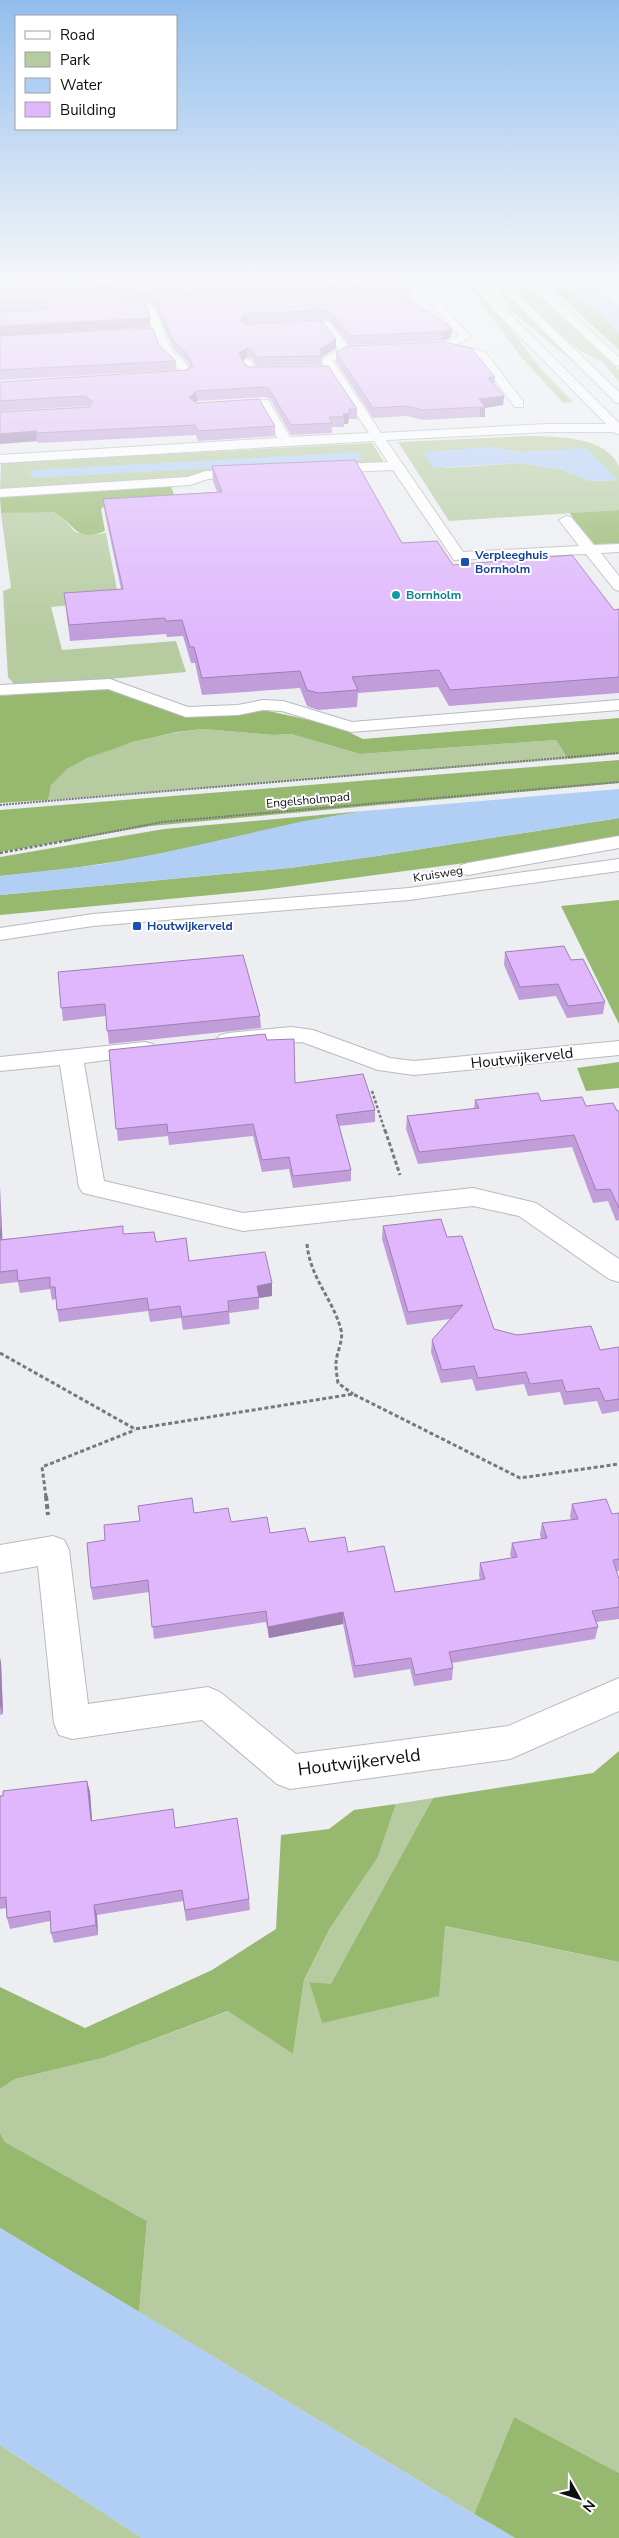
<svg xmlns="http://www.w3.org/2000/svg" width="619" height="2538" font-family="'Nunito Sans',sans-serif">
<rect width="100%" height="100%" fill="#eceef2"/>
<g fill="#b6cb9f" fill-rule="evenodd">
<path d="M 465,282 L 474,282 L 542,370 L 573,402 L 563,403 L 522,358 Z"/>
<path d="M 492,282 L 501,286 L 577,365 L 513,312 Z"/>
<path d="M 508,282 L 523,282 L 619,370 L 619,382 L 602,361 C 586,361 515,297 508,282 Z"/>
<path d="M 531,436 C 557,437 607,436 619,467 C 619,475 619,500 619,510 L 449,521 L 398,442 ZM 488,447 L 518,452 L 617,480 L 590,481 L 560,469 L 520,463 L 444,468 Z"/>
<path d="M 372,443 L 386,465 L 0,492 L 1,463 Z"/>
<path d="M 30,511 L 53,512 L 61,516 L 75,532 L 89,535 L 106,533 L 119,600 L 51,607 L 62,650 L 176,641 L 186,672 L 55,684 L 14,684 L 8,677 L 3,591 L 11,588 L 1,513 Z"/>
<path d="M 203,729 L 274,735 L 291,734 L 360,754 L 556,740 L 568,759 L 48,800 C 49,796 49,789 51,785 C 71,751 166,733 203,729 Z"/>
<path d="M 433,1798 L 331,1985 L 309,1982 L 322,2023 L 444,1926 L 619,1962 L 619,2473 L 514,2417 L 474,2514 L 139,2312 L 147,2221 L 5,2142 L 0,2133 L 0,2089 L 15,2079 L 103,2058 L 229,2011 L 293,2054 L 304,1980 L 330,1928 L 378,1857 L 396,1804 Z"/>
<path d="M 0,2445 L 142,2538 L 0,2538 Z"/>
</g>
<g fill="#97b96f">
<path d="M 546,282 L 563,282 L 619,333 L 619,350 Z"/>
<path d="M 171,486 L 174,495 L 109,503 L 101,509 L 105,531 C 74,544 74,521 53,512 L 1,513 L 0,497 Z"/>
<path d="M 619,510 L 619,543 L 590,545 L 570,513 Z"/>
<path d="M 112,687 L 192,716 L 264,710 L 336,726 L 363,739 L 619,718 L 619,754 L 568,759 L 556,740 L 360,754 L 291,734 L 274,735 L 203,729 L 177,732 L 133,742 L 87,758 L 67,769 L 51,785 L 48,800 L 0,803 L 0,696 Z"/>
<path d="M 619,760 L 619,783 L 151,826 L 0,852 L 0,810 Z"/>
<path d="M 364,811 C 296,822 230,839 163,853 C 109,864 55,871 0,876 L 0,857 L 164,829 Z"/>
<path d="M 619,818 L 619,836 L 472,862 L 390,873 L 263,890 L 0,915 L 0,895 L 289,868 L 377,856 Z"/>
<path d="M 619,900 L 619,1024 L 561,906 Z"/>
<path d="M 619,1062 L 619,1088 L 586,1091 L 577,1068 Z"/>
<path d="M 619,1751 L 619,1962 L 445,1926 L 439,1996 L 322,2023 L 309,1982 L 331,1984 L 433,1798 L 593,1773 Z"/>
<path d="M 396,1804 L 378,1857 L 330,1928 L 304,1980 L 293,2054 L 228,2011 L 103,2058 L 15,2079 L 0,2089 L 0,1987 L 85,2028 L 212,1970 L 276,1929 L 281,1835 L 329,1829 L 354,1810 Z"/>
<path d="M 0,2133 L 5,2142 L 147,2221 L 139,2312 L 0,2228 Z"/>
<path d="M 514,2417 L 619,2473 L 619,2538 L 515,2538 L 474,2514 Z"/>
</g>
<g fill="#b1cef5">
<path d="M 563,282 L 592,282 L 619,306 L 619,333 Z"/>
<path d="M 488,447 L 518,452 L 586,448 L 618,480 L 590,481 L 560,469 L 520,463 L 435,468 L 423,452 Z"/>
<path d="M 359,452 L 362,460 L 35,478 L 31,475 L 31,470 Z"/>
<path d="M 619,789 L 619,818 L 377,856 L 289,868 L 0,895 L 0,876 L 98,865 L 163,853 L 304,821 L 364,811 Z"/>
<path d="M 0,2228 L 474,2514 L 515,2538 L 142,2538 L 0,2445 Z"/>
</g>
<g fill="none" stroke-linecap="round" stroke-linejoin="round">
<defs>
<g id="minor">
<path d="M 43,282 L 53,282 L 54,285 L 154,306 L 172,351 L 185,362 L 192,375 L 186,378 L 150,379 L 150,375 L 179,372 L 176,366 L 161,353 L 146,310 L 45,289 Z"/>
<path d="M 202,282 L 238,282 L 233,285 L 194,288 L 197,298 L 188,300 L 183,286 L 184,284 Z"/>
<path d="M 309,282 L 319,282 L 331,298 L 359,297 L 364,300 L 359,303 L 324,303 Z"/>
<path d="M 390,282 L 424,284 L 471,337 L 456,345 L 485,352 L 523,401 L 523,407 L 515,407 L 477,357 L 444,349 L 410,349 L 410,345 L 442,343 L 459,336 L 417,288 Z"/>
<path d="M 526,282 L 537,282 L 619,357 L 619,366 L 615,365 Z"/>
<path d="M 325,321 L 329,322 L 351,350 L 333,361 L 381,433 L 547,424 L 619,424 L 619,432 L 547,432 L 386,440 L 463,552 L 579,546 L 559,520 L 566,516 L 571,517 L 594,545 L 619,544 L 619,552 L 601,553 L 619,576 L 619,591 L 614,589 L 586,554 L 454,560 L 393,470 L 322,473 L 315,469 L 322,465 L 388,462 L 374,441 L 0,463 L 0,455 L 278,438 L 260,407 L 220,409 L 218,406 L 220,403 L 224,402 L 268,400 L 290,437 L 369,433 L 321,360 L 339,349 L 322,327 L 288,329 L 283,326 L 288,323 Z"/>
<path d="M 247,359 L 251,360 L 255,368 L 284,367 L 290,370 L 284,373 L 247,374 L 241,362 Z"/>
<path d="M 249,469 L 256,473 L 254,476 L 208,479 L 190,485 L 0,497 L 0,489 L 188,477 L 206,471 Z"/>
<path d="M 110,679 L 188,707 L 238,705 L 263,700 L 283,701 L 352,722 L 619,700 L 619,710 L 351,732 L 282,711 L 263,710 L 238,715 L 186,717 L 108,689 L 0,695 L 0,685 Z"/>
<path d="M 619,836 L 619,848 L 468,875 L 461,873 L 458,869 L 461,865 L 468,863 Z"/>
<path d="M 619,859 L 619,871 L 409,900 L 93,926 L 0,940 L 0,928 L 93,914 L 409,888 Z"/>
<path d="M 291,1027 L 313,1030 L 390,1058 L 414,1061 L 619,1041 L 619,1055 L 414,1075 L 378,1070 L 302,1042 L 228,1047 L 220,1045 L 216,1040 L 220,1035 L 228,1033 Z"/>
<path d="M 145,1042 L 153,1044 L 157,1049 L 153,1054 L 84,1063 L 104,1181 L 243,1213 L 473,1188 L 536,1203 L 619,1259 L 619,1282 L 609,1279 L 519,1216 L 473,1206 L 243,1231 L 83,1193 L 79,1187 L 60,1065 L 0,1071 L 0,1057 Z"/>
<path d="M 53,1536 L 64,1540 L 69,1550 L 88,1704 L 208,1687 L 220,1692 L 296,1754 L 508,1726 L 619,1678 L 619,1711 L 510,1759 L 290,1789 L 277,1784 L 202,1720 L 72,1739 L 59,1735 L 54,1723 L 38,1566 L 0,1573 L 0,1545 Z"/>
</g>
<g id="major">
<path d="M 472,282 L 482,282 L 501,305 L 619,423 L 619,434 L 615,433 L 493,309 Z"/>
<path d="M 495,282 L 505,282 L 619,392 L 619,403 L 615,402 Z"/>
</g>
</defs>
<use href="#minor" stroke="#b8babd" stroke-width="2"/>
<use href="#major" stroke="#b8babd" stroke-width="2"/>
<g stroke="#77787b" stroke-width="2" stroke-dasharray="2 1" stroke-linecap="butt">
<path d="M 0,805 L 619,753"/>
<path d="M 64,841 L 162,822 L 619,782"/>
</g>
<g stroke="#77787b" stroke-width="2.5" stroke-dasharray="3 2" stroke-linecap="butt">
<path d="M 0,853 L 70,840"/>
<path d="M 372,1091 L 385,1131"/>
</g>
<g stroke="#77787b" stroke-width="3" stroke-dasharray="4 2.5" stroke-linecap="butt">
<path d="M 385,1130 L 400,1175"/>
<path d="M 307,1244 C 310,1278 333,1299 341,1330 C 344,1340 336,1353 336,1364 C 336,1370 337,1377 338,1383 L 353,1394"/>
<path d="M 0,1353 L 135,1429 L 353,1394 L 520,1478 L 619,1464"/>
<path d="M 46,1497 L 42,1467 L 135,1430"/>
</g>
<path stroke="#77787b" stroke-width="4" stroke-dasharray="5 3" stroke-linecap="butt" d="M 46,1496 L 48,1515"/>
<use href="#minor" fill="#fff" fill-rule="evenodd"/>
<use href="#major" fill="#fff" fill-rule="evenodd"/>
</g>
<g fill="#c19dda">
<path d="M 0,282 L 43,282 L 42,285 L 0,287 Z"/>
<path d="M 54,282 L 188,282 L 184,282 L 183,283 L 188,293 L 197,291 L 196,282 L 313,282 L 324,296 L 360,296 L 359,295 L 332,296 L 321,282 L 402,282 L 411,293 L 410,301 L 452,328 L 451,337 L 442,341 L 349,345 L 330,321 L 325,319 L 246,323 L 321,320 L 336,339 L 336,348 L 322,357 L 322,365 L 256,366 L 253,359 L 247,357 L 243,361 L 245,365 L 250,367 L 328,366 L 357,409 L 357,419 L 349,419 L 348,424 L 344,424 L 344,427 L 332,427 L 332,433 L 291,435 L 270,399 L 264,397 L 197,401 L 196,402 L 197,403 L 259,399 L 275,426 L 275,436 L 198,441 L 196,435 L 38,443 L 37,441 L 0,444 L 0,412 L 87,407 L 86,406 L 0,411 L 0,382 L 186,370 L 190,368 L 187,361 L 174,350 L 154,304 L 55,283 Z"/>
<path d="M 611,282 L 619,282 L 619,288 Z"/>
<path d="M 0,288 L 150,327 L 1,336 L 159,345 L 176,361 L 176,370 L 0,380 Z"/>
<path d="M 336,352 L 495,377 L 494,384 L 504,396 L 503,405 L 485,408 L 485,417 L 480,417 L 423,420 L 406,416 L 373,418 L 336,362 Z"/>
<path d="M 212,466 L 402,543 L 453,565 L 614,610 L 619,609 L 619,693 L 449,706 L 438,687 L 358,693 L 357,707 L 318,710 L 307,706 L 300,688 L 202,695 L 195,663 L 191,663 L 183,636 L 167,637 L 166,634 L 70,641 L 64,593 L 121,589 L 105,514 L 103,499 L 217,492 L 213,481 Z"/>
<path d="M 505,952 L 571,960 L 605,1002 L 603,1014 L 567,1018 L 556,996 L 519,1000 L 504,965 Z"/>
<path d="M 58,972 L 260,1016 L 261,1028 L 109,1044 L 106,1016 L 63,1021 Z"/>
<path d="M 267,1040 L 295,1083 L 375,1110 L 375,1122 L 339,1126 L 351,1170 L 351,1181 L 293,1188 L 289,1169 L 262,1172 L 253,1136 L 169,1145 L 168,1136 L 118,1141 L 109,1050 Z"/>
<path d="M 475,1100 L 541,1101 L 586,1106 L 619,1111 L 619,1220 L 616,1221 L 608,1201 L 593,1203 L 572,1147 L 418,1164 L 406,1129 L 407,1116 L 474,1109 Z"/>
<path d="M 0,1187 L 2,1239 L 123,1234 L 156,1242 L 189,1261 L 272,1296 L 259,1298 L 259,1309 L 229,1313 L 230,1324 L 183,1330 L 181,1318 L 150,1322 L 148,1311 L 59,1322 L 57,1310 L 56,1299 L 52,1300 L 50,1289 L 20,1293 L 18,1282 L 0,1284 Z"/>
<path d="M 383,1226 L 447,1237 L 494,1329 L 517,1335 L 600,1350 L 619,1347 L 619,1411 L 602,1414 L 597,1401 L 564,1405 L 560,1392 L 528,1396 L 524,1384 L 476,1391 L 472,1379 L 441,1383 L 431,1352 L 432,1340 L 450,1319 L 407,1325 L 382,1239 Z"/>
<path d="M 572,1504 L 612,1514 L 619,1513 L 619,1571 L 616,1571 L 619,1579 L 619,1619 L 596,1622 L 598,1627 L 595,1639 L 452,1663 L 453,1668 L 452,1680 L 414,1686 L 410,1669 L 354,1678 L 343,1624 L 269,1638 L 266,1622 L 154,1639 L 149,1592 L 93,1600 L 91,1588 L 105,1540 L 140,1521 L 194,1513 L 348,1552 L 395,1592 L 480,1580 L 479,1575 L 480,1563 L 512,1558 L 510,1555 L 512,1543 L 541,1539 L 540,1535 L 542,1523 L 571,1520 L 570,1516 Z"/>
<path d="M 0,1658 L 1,1663 L 3,1714 L 0,1715 Z"/>
<path d="M 87,1781 L 90,1792 L 92,1821 L 175,1828 L 249,1899 L 250,1910 L 186,1921 L 183,1901 L 97,1915 L 98,1935 L 54,1943 L 51,1933 L 50,1921 L 10,1929 L 7,1918 L 6,1908 L 0,1909 L 0,1796 Z"/>
</g>
<g fill="#9d80b1">
<path d="M 247,314 L 247,323 L 241,326 L 241,317 Z"/>
<path d="M 150,318 L 150,327 L 0,336 L 0,326 Z"/>
<path d="M 452,328 L 451,337 L 442,341 L 442,332 Z"/>
<path d="M 336,339 L 336,348 L 322,357 L 320,349 Z"/>
<path d="M 247,348 L 247,357 L 239,363 L 239,353 Z"/>
<path d="M 196,391 L 197,401 L 189,408 L 189,398 Z"/>
<path d="M 504,396 L 503,405 L 485,408 L 485,417 L 480,417 L 480,407 L 479,399 Z"/>
<path d="M 349,409 L 348,424 L 344,424 L 344,417 L 343,414 Z"/>
<path d="M 36,431 L 37,441 L 0,444 L 0,434 Z"/>
<path d="M 0,1187 L 3,1252 L 1,1240 Z"/>
<path d="M 272,1283 L 272,1296 L 259,1298 L 257,1286 Z"/>
<path d="M 343,1612 L 343,1624 L 269,1638 L 268,1627 Z"/>
<path d="M 0,1658 L 1,1663 L 3,1714 L 0,1705 Z"/>
<path d="M 87,1781 L 90,1792 L 93,1832 L 91,1821 Z"/>
<path d="M 94,1905 L 97,1915 L 98,1935 L 96,1925 Z"/>
</g>
<g fill="#e0b7fd" stroke="#9d80b1">
<path d="M 88,282 L 183,282 L 188,293 L 198,290 L 196,282 L 313,282 L 324,296 L 359,296 L 366,292 L 359,287 L 332,287 L 328,282 L 402,282 L 411,293 L 399,293 L 452,328 L 442,332 L 349,336 L 331,312 L 326,310 L 247,314 L 241,317 L 241,321 L 247,324 L 321,320 L 336,339 L 320,349 L 322,356 L 256,357 L 252,350 L 247,348 L 239,353 L 245,365 L 250,367 L 328,366 L 357,409 L 349,409 L 349,414 L 343,414 L 344,417 L 329,417 L 332,423 L 291,425 L 269,389 L 264,387 L 196,391 L 189,398 L 197,403 L 259,399 L 275,426 L 198,431 L 195,425 L 37,433 L 36,431 L 0,434 L 0,412 L 89,407 L 93,402 L 85,396 L 0,401 L 0,382 L 186,370 L 193,366 L 186,352 L 173,341 L 154,295 Z"/>
<path d="M 56,285 L 144,303 L 150,318 L 0,326 L 0,312 L 47,310 L 49,304 L 43,301 L 0,303 L 0,288 Z"/>
<path d="M 153,328 L 159,345 L 176,361 L 0,370 L 0,336 Z"/>
<path d="M 444,342 L 471,348 L 495,377 L 488,378 L 504,396 L 479,399 L 485,407 L 480,407 L 423,410 L 406,406 L 373,408 L 336,352 L 348,346 Z"/>
<path d="M 355,460 L 402,543 L 437,541 L 453,565 L 572,555 L 614,610 L 619,609 L 619,677 L 450,690 L 439,670 L 352,677 L 358,690 L 318,693 L 307,690 L 300,671 L 202,678 L 194,647 L 190,647 L 182,620 L 166,621 L 165,618 L 69,625 L 64,593 L 123,589 L 103,499 L 222,492 L 212,466 Z"/>
<path d="M 564,946 L 571,960 L 583,959 L 605,1002 L 568,1006 L 558,984 L 520,987 L 505,952 Z"/>
<path d="M 243,955 L 260,1016 L 107,1031 L 105,1004 L 61,1008 L 58,972 Z"/>
<path d="M 265,1034 L 267,1040 L 294,1039 L 295,1083 L 363,1074 L 375,1110 L 336,1115 L 351,1170 L 293,1176 L 289,1157 L 262,1160 L 253,1124 L 168,1133 L 167,1124 L 116,1129 L 109,1050 Z"/>
<path d="M 538,1093 L 541,1101 L 582,1097 L 586,1106 L 613,1103 L 617,1111 L 619,1111 L 619,1208 L 610,1189 L 596,1190 L 574,1135 L 419,1152 L 407,1116 L 479,1108 L 475,1100 Z"/>
<path d="M 441,1219 L 447,1237 L 462,1236 L 494,1329 L 517,1335 L 591,1326 L 600,1350 L 619,1347 L 619,1399 L 605,1401 L 599,1388 L 566,1392 L 562,1380 L 530,1384 L 526,1372 L 478,1378 L 474,1366 L 442,1370 L 432,1340 L 463,1305 L 408,1312 L 383,1226 Z"/>
<path d="M 123,1226 L 123,1234 L 154,1232 L 156,1242 L 186,1238 L 189,1261 L 265,1252 L 272,1283 L 257,1286 L 259,1297 L 228,1301 L 229,1311 L 182,1317 L 180,1306 L 149,1310 L 147,1298 L 57,1310 L 55,1287 L 50,1287 L 50,1277 L 18,1281 L 17,1270 L 0,1272 L 0,1228 L 1,1240 Z"/>
<path d="M 192,1498 L 194,1513 L 228,1508 L 231,1522 L 267,1517 L 270,1533 L 305,1528 L 309,1542 L 345,1537 L 348,1552 L 384,1546 L 395,1592 L 485,1579 L 480,1563 L 517,1557 L 512,1543 L 547,1538 L 542,1523 L 578,1519 L 572,1504 L 606,1499 L 612,1514 L 619,1513 L 619,1559 L 613,1560 L 619,1579 L 619,1607 L 592,1611 L 598,1627 L 449,1652 L 453,1668 L 415,1675 L 411,1658 L 355,1666 L 343,1612 L 268,1627 L 266,1611 L 152,1627 L 148,1580 L 91,1588 L 87,1543 L 105,1540 L 104,1525 L 140,1521 L 138,1506 Z"/>
<path d="M 87,1781 L 91,1821 L 173,1809 L 175,1828 L 237,1818 L 249,1899 L 185,1910 L 182,1890 L 94,1905 L 96,1925 L 51,1933 L 50,1911 L 7,1918 L 6,1897 L 0,1898 L 0,1796 L 3,1796 L 3,1791 Z"/>
</g>
<linearGradient id="sky" x2="0" y2="1"><stop stop-color="#92beed"/><stop offset="0.44" stop-color="#f6f7f9"/><stop offset="1" stop-color="#f6f7f9" stop-opacity="0"/></linearGradient>
<rect width="619" height="637" fill="url(#sky)"/>
<g fill="#1a4fb4" stroke="#fff" stroke-width="2">
<rect x="460" y="557" width="10" height="10" rx="2.5"/>
<rect x="132" y="921" width="10" height="10" rx="2.5"/>
</g>
<circle fill="#0f9aa8" stroke="#fff" stroke-width="2" cx="396" cy="595" r="5"/>
<g text-anchor="middle" stroke-width="4" stroke-linejoin="round" paint-order="stroke">
<g font-size="12" font-weight="bold" fill="#164399" stroke="#fff" text-anchor="start">
<text x="475" y="559">Verpleeghuis<tspan x="475" dy="14">Bornholm</tspan></text>
<text x="147" y="930">Houtwijkerveld</text>
</g>
<g font-size="12" font-weight="bold" fill="#0d838f" stroke="#fff" text-anchor="start">
<text x="406" y="599">Bornholm</text>
</g>
<g font-size="12" fill="#0f0f11" stroke="#fff">
<text transform="translate(308 800) rotate(-5)" y="4">Engelsholmpad</text>
<text transform="translate(438 874) rotate(-9)" y="4">Kruisweg</text>
</g>
<g font-size="15" fill="#0f0f11" stroke="#fff">
<text transform="translate(522 1058) rotate(-6)" y="5">Houtwijkerveld</text>
</g>
<g font-size="18" fill="#0f0f11" stroke="#fff">
<text transform="translate(359 1762) rotate(-7)" y="6">Houtwijkerveld</text>
</g>
</g>
<rect x="15" y="15" width="162" height="115" fill="#ffffff" stroke="#9f9fa0"/>
<rect x="25" y="31" width="25" height="8" fill="#ffffff" stroke="#9f9fa0"/>
<text x="60" y="40" font-size="15" fill="#0f0f11">Road</text>
<rect x="25" y="52" width="25" height="15" fill="#b6cb9f" stroke="#9f9fa0"/>
<text x="60" y="65" font-size="15" fill="#0f0f11">Park</text>
<rect x="25" y="78" width="25" height="15" fill="#b1cef5" stroke="#9f9fa0"/>
<text x="60" y="90" font-size="15" fill="#0f0f11">Water</text>
<rect x="25" y="102" width="25" height="15" fill="#e0b7fd" stroke="#9f9fa0"/>
<text x="60" y="115" font-size="15" fill="#0f0f11">Building</text>
<g transform="translate(579 2498) rotate(129)" stroke="#ffffff" stroke-width="4" paint-order="stroke">
<path d="M0-4L9 19L0 12L-9 19Z" fill="#0f0f11"/>
<text y="-8" font-size="14" font-weight="bold" text-anchor="middle" fill="#0f0f11">N</text>
</g>
</svg>
